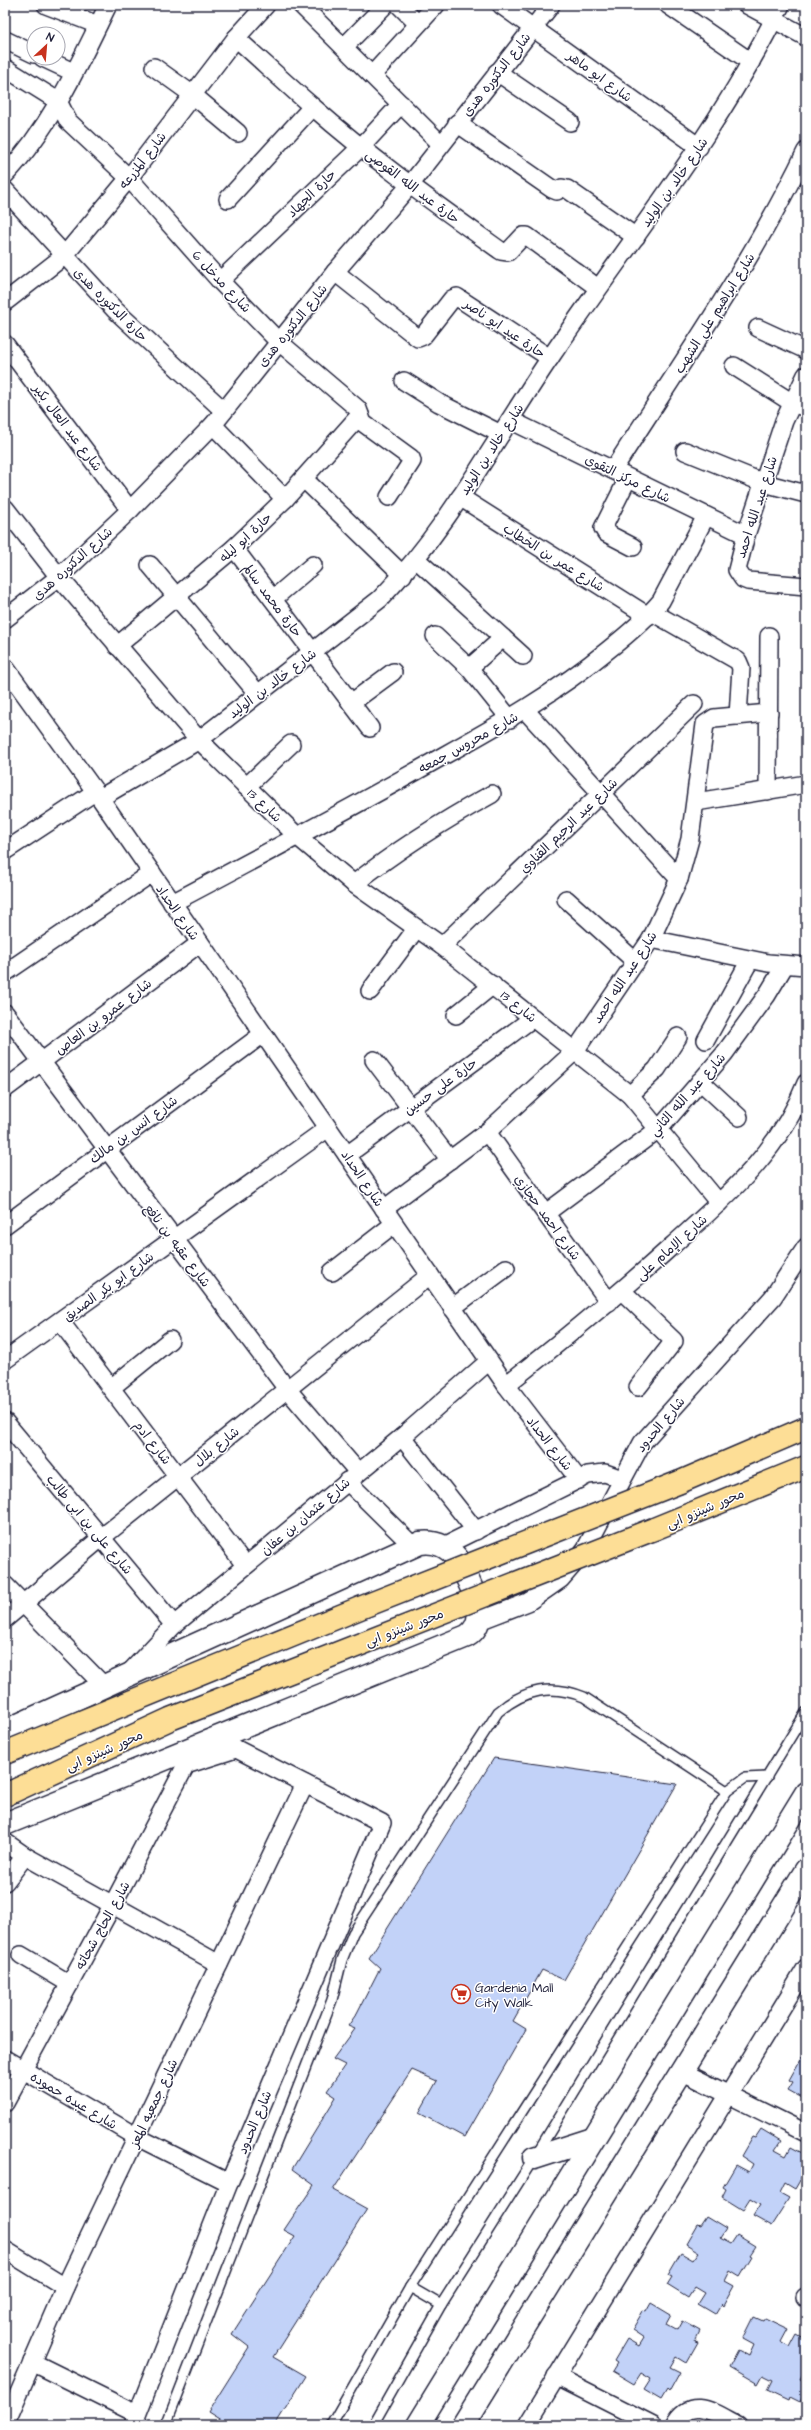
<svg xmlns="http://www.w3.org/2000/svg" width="811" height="2430" font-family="'Architects Daughter','Playpen Sans Arabic',sans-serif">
<rect width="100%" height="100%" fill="#fff"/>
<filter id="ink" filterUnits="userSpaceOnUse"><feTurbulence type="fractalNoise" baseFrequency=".025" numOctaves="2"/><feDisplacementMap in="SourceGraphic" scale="8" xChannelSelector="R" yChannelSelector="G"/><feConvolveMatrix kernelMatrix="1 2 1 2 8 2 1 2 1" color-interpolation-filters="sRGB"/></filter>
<g filter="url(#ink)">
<g fill="#c2d2f8" stroke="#22223b">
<path d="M 494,1758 L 677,1784 L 564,1980 L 542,1970 L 513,2021 L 526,2029 L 464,2137 L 419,2113 L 437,2081 L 412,2070 L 333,2190 L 367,2209 L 273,2357 L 306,2376 L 275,2425 L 223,2425 L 224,2422 L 208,2412 L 249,2347 L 232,2334 L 295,2236 L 284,2230 L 314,2185 L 292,2169 L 336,2097 L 327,2091 L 345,2065 L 333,2059 L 355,2029 L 348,2026 L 357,2013 L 380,1968 L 369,1958 Z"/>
<path d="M 802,2057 L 806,2059 L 806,2100 L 788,2090 L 793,2082 L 789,2080 Z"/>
<path d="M 761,2129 L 781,2141 L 775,2150 L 786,2156 L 791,2147 L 806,2155 L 804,2167 L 806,2170 L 795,2189 L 785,2183 L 780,2193 L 789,2198 L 771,2226 L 753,2216 L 760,2205 L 750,2199 L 743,2210 L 722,2197 L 726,2189 L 723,2187 L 736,2165 L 749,2172 L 753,2164 L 741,2156 L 752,2137 L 755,2138 Z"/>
<path d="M 706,2217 L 726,2229 L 720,2238 L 731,2244 L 737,2235 L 755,2246 L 749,2255 L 752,2257 L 740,2277 L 730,2271 L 725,2281 L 734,2286 L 723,2306 L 721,2304 L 715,2314 L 698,2304 L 705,2293 L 695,2287 L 688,2298 L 667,2285 L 672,2277 L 668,2275 L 681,2253 L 693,2260 L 699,2252 L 686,2244 L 697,2225 L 700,2226 Z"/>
<path d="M 651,2303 L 671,2315 L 666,2324 L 677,2330 L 682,2321 L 700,2331 L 695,2341 L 698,2342 L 686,2363 L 676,2357 L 670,2367 L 680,2372 L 669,2392 L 667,2390 L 661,2400 L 644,2390 L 651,2379 L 641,2373 L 634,2384 L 612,2371 L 617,2363 L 614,2361 L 627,2339 L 639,2346 L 644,2338 L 632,2330 L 643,2311 L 646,2312 Z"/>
<path d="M 754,2317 L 763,2321 L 765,2318 L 788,2329 L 781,2342 L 790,2347 L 797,2334 L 806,2339 L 806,2368 L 800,2379 L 806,2382 L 806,2390 L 800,2402 L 790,2397 L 789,2400 L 768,2390 L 773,2380 L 763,2375 L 758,2384 L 729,2367 L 738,2350 L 749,2356 L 754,2345 L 743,2339 Z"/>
</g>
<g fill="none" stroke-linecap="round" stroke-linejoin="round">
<defs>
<g id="lane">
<path d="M 410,2287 L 441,2305"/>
<path d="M 166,2425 L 332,2000 L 342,1960 L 353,1933 L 498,1712 C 525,1689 552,1684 584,1697 L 727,1791"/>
<path d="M 331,2425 L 410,2287 L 727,1791 L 745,1778 L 767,1777"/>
<path d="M 373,2425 L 441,2305 L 534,2158 L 806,1712"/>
</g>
<g id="street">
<path d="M 46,5 L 98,25"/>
<path d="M 301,5 L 441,144"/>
<path d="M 399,5 L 418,24"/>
<path d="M 501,5 L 699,147"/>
<path d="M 668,5 L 751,62"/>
<path d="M 747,5 L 806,37"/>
<path d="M 236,38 C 262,61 287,85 313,107 C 372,159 437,205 501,251 L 508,252 L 523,236 L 527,236 L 598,288"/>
<path d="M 5,40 L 34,54"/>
<path d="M 344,47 L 385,5"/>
<path d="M 43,58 L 73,72"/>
<path d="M 154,67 L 193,95 L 238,133"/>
<path d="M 5,68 L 58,101 L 68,121 L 129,178 L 220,281 L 278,341 L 358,409 L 363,423 L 411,458 L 412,461 L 389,497"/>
<path d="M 497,72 L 570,122"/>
<path d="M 372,75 L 436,5"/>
<path d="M 457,123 L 552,189 L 557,191 L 562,188 L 567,189 L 636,237"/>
<path d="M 5,175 C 51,127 79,64 108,5"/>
<path d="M 5,190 L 115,310 L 224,411"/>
<path d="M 228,199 L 312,107"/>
<path d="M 335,272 L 418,338 L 423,336 L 452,299 L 457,297 L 550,358"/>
<path d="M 220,281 L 361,147 L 401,104"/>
<path d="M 5,302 L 64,256 L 129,178 L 236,38 L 266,5"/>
<path d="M 758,328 L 806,350"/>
<path d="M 5,344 L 130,510"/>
<path d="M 734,366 L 791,402 L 806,408"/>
<path d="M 806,375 L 784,421 L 746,535 L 737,570 L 743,579 L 748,581 L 806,586"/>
<path d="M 404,381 L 439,403 L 501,434"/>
<path d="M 510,420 L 746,535"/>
<path d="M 213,425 L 285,499"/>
<path d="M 685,451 L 764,483 L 806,494"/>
<path d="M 613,470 C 680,365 752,263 806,151"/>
<path d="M 628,478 L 603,528 L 606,533 L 633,547"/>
<path d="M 304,479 L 403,575"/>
<path d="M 460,497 L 648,616"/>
<path d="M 5,508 L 59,577 L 199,740 L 297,836 L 354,884 L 442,946 L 630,1095 L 719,1203"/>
<path d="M 234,548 L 370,728"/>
<path d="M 416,559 L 523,656"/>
<path d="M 150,565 L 258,694"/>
<path d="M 273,599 L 313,565"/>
<path d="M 652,612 L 738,661 L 741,668 L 738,716"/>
<path d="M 5,619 L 59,577 L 130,510 L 213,425 L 335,272 L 410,185 L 551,5"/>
<path d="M 435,636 L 469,668 L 510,719"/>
<path d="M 117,646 L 234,548 L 285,499 L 360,415"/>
<path d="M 5,667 L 100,798 L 506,1385 L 579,1480"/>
<path d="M 469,668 L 503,638"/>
<path d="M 351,703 L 393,672"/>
<path d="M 525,710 L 679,879"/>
<path d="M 246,787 L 291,744"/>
<path d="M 768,791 L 769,636"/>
<path d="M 100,798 L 199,740 L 380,599 C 450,527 496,437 552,355 C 631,239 719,131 781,5"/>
<path d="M 696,802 L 806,784"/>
<path d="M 5,851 L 95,792"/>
<path d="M 354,884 C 397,850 443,821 492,794"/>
<path d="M 566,899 L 636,962"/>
<path d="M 172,903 C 263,855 354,807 443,756 C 501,724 557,692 608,650 C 627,635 646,619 661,601 L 706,516"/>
<path d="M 651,939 L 768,963 L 806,966"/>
<path d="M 442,946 L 694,704"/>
<path d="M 5,973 L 152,873"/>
<path d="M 370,991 L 416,929"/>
<path d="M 5,1013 L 287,1389 L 358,1472"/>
<path d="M 456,1015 L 493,985"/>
<path d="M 706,1040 L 750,960"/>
<path d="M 374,1060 L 450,1160"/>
<path d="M 700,1081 L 739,1117"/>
<path d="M 5,1089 L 200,943"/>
<path d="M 630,1095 L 657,1069 L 678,1037"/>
<path d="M 487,1132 L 609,1302"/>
<path d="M 347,1155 L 533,1018"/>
<path d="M 384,1209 L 487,1132 L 575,1051 L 651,939 L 679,879 L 690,839 L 705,724 L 714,718 L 769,713"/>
<path d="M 546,1213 L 660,1128 L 724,1054 L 767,995 L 785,965"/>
<path d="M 5,1225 L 263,1034"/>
<path d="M 332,1272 L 394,1224"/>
<path d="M 622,1291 L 674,1341 L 638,1387"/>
<path d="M 452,1308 L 506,1268"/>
<path d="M 60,1321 L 245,1565"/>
<path d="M 5,1360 L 328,1128"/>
<path d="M 506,1385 C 563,1340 619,1294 673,1245 C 727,1196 779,1153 806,1083"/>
<path d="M 111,1388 L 170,1340"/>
<path d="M 5,1422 L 174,1625"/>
<path d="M 402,1437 L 476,1531"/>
<path d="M 347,1481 L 413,1546"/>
<path d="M 444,1546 L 588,1475 L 605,1473 L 622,1479"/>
<path d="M 5,1585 L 104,1686"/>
<path d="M 5,1619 L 101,1538 L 430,1275"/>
<path d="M 479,1621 L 528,1602 L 561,1579 L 574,1564 L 586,1548 L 642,1443 L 773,1297 L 806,1247"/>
<path d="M 130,1672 L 174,1625 L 402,1437 L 489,1361"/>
<path d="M 186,1765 L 236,1749"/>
<path d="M 5,1842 L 25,1856 L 219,1964"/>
<path d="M 5,1882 L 25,1856"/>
<path d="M 21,1955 L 70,1984"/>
<path d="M 5,2059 L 137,2137 L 229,2183"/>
<path d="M 681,2071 L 806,2133"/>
<path d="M 5,2103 L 113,1904 L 196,1746"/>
<path d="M 5,2250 L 65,2287"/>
<path d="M 805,2297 L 806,2298"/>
<path d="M 32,2362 L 137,2414"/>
<path d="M 556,2376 L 653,2425"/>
<path d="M 5,2425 L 65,2287 L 305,1784"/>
<path d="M 133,2425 L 229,2183 L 382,1823 L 215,1738"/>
<path d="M 527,2425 L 806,1968"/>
<path d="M 675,2425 C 691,2394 716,2414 738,2425"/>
</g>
<g id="secondary">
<path d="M 5,1731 L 420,1543 C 436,1541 447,1546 457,1558 C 467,1580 494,1619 467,1636 L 5,1824"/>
<path d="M 534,2158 L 593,2139"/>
<path d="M 418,2425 L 806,1793"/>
<path d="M 463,2425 L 806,1870"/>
</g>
<g id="primary">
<path d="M 680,1482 L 806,1428"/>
<path d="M 654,1529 L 806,1467"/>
</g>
</defs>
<use href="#lane" stroke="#22223b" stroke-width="12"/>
<use href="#street" stroke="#22223b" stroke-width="20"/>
<use href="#secondary" stroke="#22223b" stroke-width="25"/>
<use href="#primary" stroke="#22223b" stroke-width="25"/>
<use href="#lane" stroke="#fff" stroke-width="9"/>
<use href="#street" stroke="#fff" stroke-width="17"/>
<use href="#secondary" stroke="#fff" stroke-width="22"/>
<use href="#primary" stroke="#fdde96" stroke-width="22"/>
<defs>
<g id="primary-bridge">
<path d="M 5,1753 L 360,1608 L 680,1482"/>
<path d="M 5,1795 L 170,1719 L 654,1529"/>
</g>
</defs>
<use href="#primary-bridge" stroke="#22223b" stroke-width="25" stroke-linecap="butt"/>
<use href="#primary-bridge" stroke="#fdde96" stroke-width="22"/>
</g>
</g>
<defs>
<symbol id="supermarket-ring" viewBox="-11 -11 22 22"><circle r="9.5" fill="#fff" stroke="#c8321e" stroke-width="1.5"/><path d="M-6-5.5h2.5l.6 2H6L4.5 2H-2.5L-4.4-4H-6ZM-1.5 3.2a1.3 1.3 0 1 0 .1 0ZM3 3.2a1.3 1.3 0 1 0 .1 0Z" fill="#c8321e"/></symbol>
</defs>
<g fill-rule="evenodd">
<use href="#supermarket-ring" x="450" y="1983" width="22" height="22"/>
</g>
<g text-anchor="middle" stroke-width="3" stroke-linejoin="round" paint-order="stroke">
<g font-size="13" fill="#22223b" stroke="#fff">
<text transform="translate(496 74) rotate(-52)" y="5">شارع الدكتوره هدى</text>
<text transform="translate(600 76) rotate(36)" y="5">شارع ابو ماهر</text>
<text transform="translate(142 160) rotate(-52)" y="5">شارع المزرعه</text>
<text transform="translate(674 182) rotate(-55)" y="5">شارع خالد بن الوليد</text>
<text transform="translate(413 186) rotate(37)" y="5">حارة عبد الله القوصى</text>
<text transform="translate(311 193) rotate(-44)" y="5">حارة الجهاد</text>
<text transform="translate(222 281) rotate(47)" y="5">شارع مدخل 6</text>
<text transform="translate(111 304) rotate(45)" y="5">حارة الدكتوره هدى</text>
<text transform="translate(714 313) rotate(-58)" y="5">شارع ابراهيم علي الشهب</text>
<text transform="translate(292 325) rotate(-51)" y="5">شارع الدكتوره هدى</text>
<text transform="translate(505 328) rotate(34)" y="5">حارة عيد ابو ناصر</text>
<text transform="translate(68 427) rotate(53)" y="5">شارع عبد العال بكير</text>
<text transform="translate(491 449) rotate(-57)" y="5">شارع خالد بن الوليد</text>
<text transform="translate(628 478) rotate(26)" y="5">شارع مركز التقوى</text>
<text transform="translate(756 507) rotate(-72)" y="5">شارع عبد الله احمد</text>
<text transform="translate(245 537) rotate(-43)" y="5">حارة ابو ليله</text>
<text transform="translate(554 557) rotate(32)" y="5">شارع عمر بن الخطاب</text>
<text transform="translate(72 563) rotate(-42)" y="5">شارع الدكتوره هدى</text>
<text transform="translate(273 600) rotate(53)" y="5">حارة محمد سالم</text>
<text transform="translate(272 683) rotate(-37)" y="5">شارع خالد بن الوليد</text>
<text transform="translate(468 742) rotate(-29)" y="5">شارع محروس جمعه</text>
<text transform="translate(265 805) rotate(44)" y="5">شارع 13</text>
<text transform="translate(568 825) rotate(-44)" y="5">شارع عبد الرحيم القناوي</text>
<text transform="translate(178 912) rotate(55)" y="5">شارع الحداد</text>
<text transform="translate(624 977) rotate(-57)" y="5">شارع عبد الله احمد</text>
<text transform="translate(519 1006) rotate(39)" y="5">شارع 13</text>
<text transform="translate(103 1016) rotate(-37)" y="5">شارع عمرو بن العاص</text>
<text transform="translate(440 1086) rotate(-36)" y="5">حارة على حسين</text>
<text transform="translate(687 1094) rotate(-48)" y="5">شارع عبد الله الثاني</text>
<text transform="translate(133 1129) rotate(-36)" y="5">شارع انس بن مالك</text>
<text transform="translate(363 1178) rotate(56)" y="5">شارع الحداد</text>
<text transform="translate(548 1217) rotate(54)" y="5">شارع احمد حجازي</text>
<text transform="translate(178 1245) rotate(53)" y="5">شارع عقبه بن نافع</text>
<text transform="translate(671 1247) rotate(-42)" y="5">شارع الإمام على</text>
<text transform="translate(108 1286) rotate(-36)" y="5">شارع ابو بكر الصديق</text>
<text transform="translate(660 1424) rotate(-50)" y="5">شارع الحدود</text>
<text transform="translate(153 1442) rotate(52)" y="5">شارع ادم</text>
<text transform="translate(550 1443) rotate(52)" y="5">شارع الحداد</text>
<text transform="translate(216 1446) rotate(-39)" y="5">شارع بلال</text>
<text transform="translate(705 1508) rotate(-23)" y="5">محور شينزو ابى</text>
<text transform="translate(305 1516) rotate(-40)" y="5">شارع عثمان بن عفان</text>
<text transform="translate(90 1524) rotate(50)" y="5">شارع على بن ابى طالب</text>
<text transform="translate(404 1627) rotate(-21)" y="5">محور شينزو ابى</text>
<text transform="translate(104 1750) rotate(-24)" y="5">محور شينزو ابى</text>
<text transform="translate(102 1925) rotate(-61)" y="5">شارع الحاج شحاته</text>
<text transform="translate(74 2100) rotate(31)" y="5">شارع عبده حموده</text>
<text transform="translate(153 2103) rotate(-65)" y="5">شارع جمعيه المعز</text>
<text transform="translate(254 2122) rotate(-67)" y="5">شارع الحدود</text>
</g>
<g font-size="13" fill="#22223b" stroke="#fff" text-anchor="start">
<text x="475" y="1992">Gardenia Mall<tspan x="475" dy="15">City Walk</tspan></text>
</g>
</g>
<rect width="811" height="2430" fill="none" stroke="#fff" stroke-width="20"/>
<rect x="10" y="10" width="791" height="2410" fill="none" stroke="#22223b" stroke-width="1.5" filter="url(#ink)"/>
<g transform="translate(46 46) rotate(26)"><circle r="19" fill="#ffffff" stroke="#a7a7b1"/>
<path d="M0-3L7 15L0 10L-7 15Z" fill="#c8321e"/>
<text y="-6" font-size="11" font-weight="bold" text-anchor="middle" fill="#22223b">N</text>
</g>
</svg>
